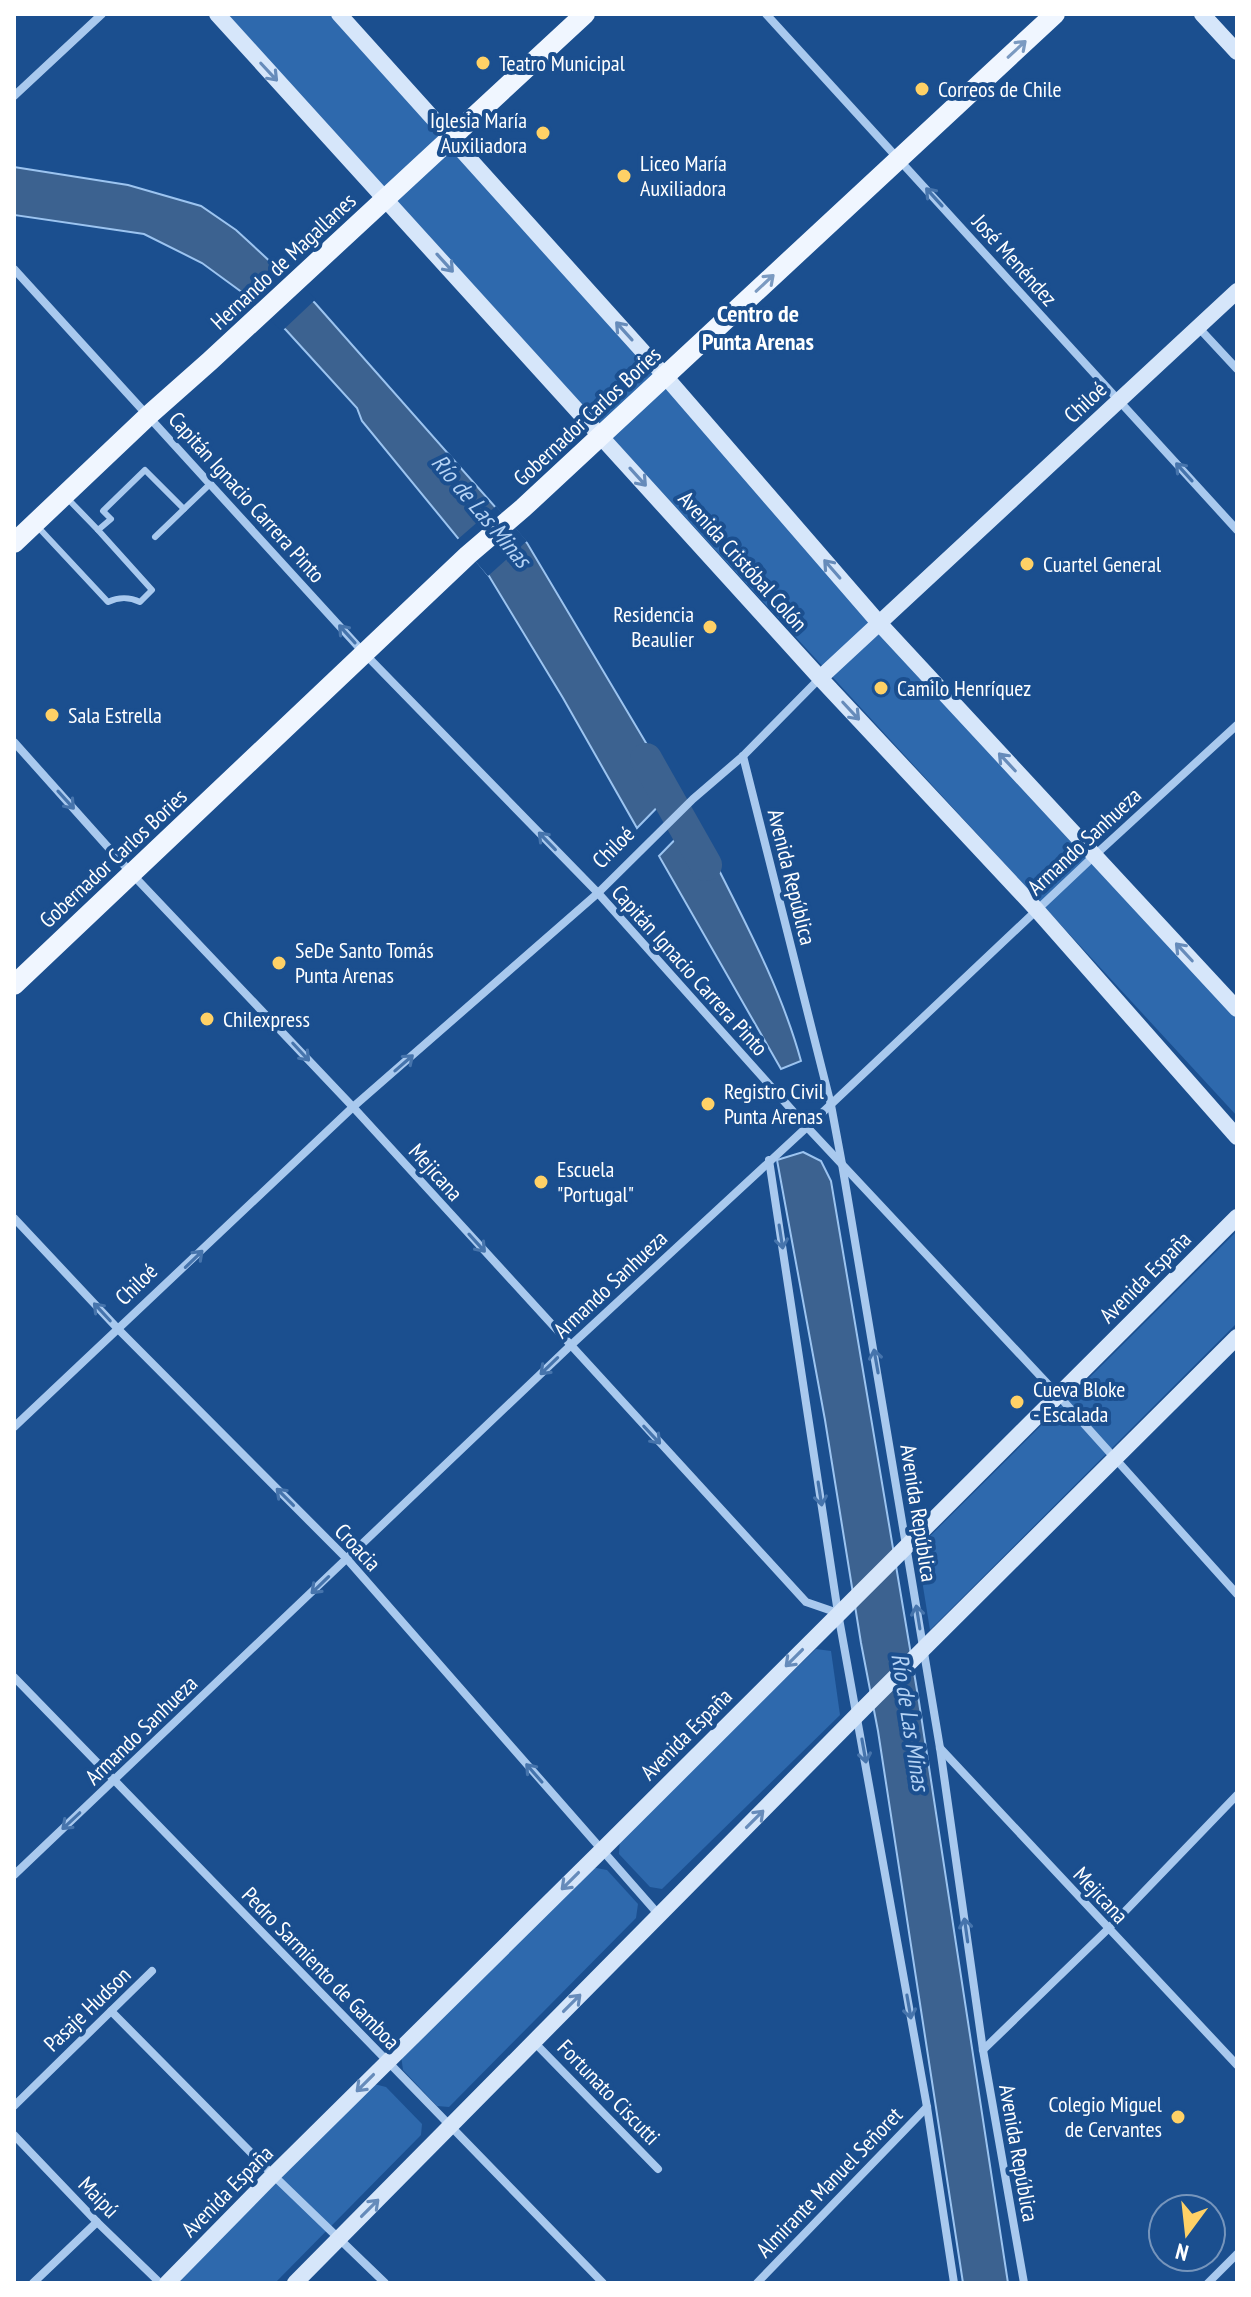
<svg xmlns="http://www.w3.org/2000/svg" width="1251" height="2297" font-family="'PT Sans Narrow',sans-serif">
<rect width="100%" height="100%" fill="#1b4f8f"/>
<g fill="#2e69ad">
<path d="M 227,14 L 329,14 L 1237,1013 L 1237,1116 L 626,453 Z"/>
<path d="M 1237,1231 L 1237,1323 L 930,1630 L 917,1549 Z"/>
<path d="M 816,1649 L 831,1651 L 840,1715 L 662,1889 L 650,1887 L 619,1854 L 620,1838 Z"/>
<path d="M 591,1867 L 607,1870 L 638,1904 L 636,1918 L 449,2107 L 437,2106 L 403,2070 L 401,2055 Z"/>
<path d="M 374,2084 L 386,2087 L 422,2124 L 421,2135 L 275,2283 L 181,2283 L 181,2279 Z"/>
</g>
<g fill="#3c6290" stroke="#9cc4f0" stroke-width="2">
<path d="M 14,167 L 128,185 L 201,206 L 236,230 L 315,303 L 527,543 L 674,790 L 637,828 L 563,698 L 489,576 L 362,421 L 357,408 L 286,330 L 243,293 L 202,263 L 144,234 L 14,215 Z"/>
<path d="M 694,820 C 732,899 778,977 801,1061 L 781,1069 L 659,856 Z"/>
<path d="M 803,1152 L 821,1161 L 831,1181 L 919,1702 L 1008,2283 L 963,2283 L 878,1731 L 861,1643 L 825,1420 L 777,1160 Z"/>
</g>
<g fill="#1b4f8f">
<path d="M 277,262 L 316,299 L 282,331 L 242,295 Z"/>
<path d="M 496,506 L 527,541 L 488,576 L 457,540 Z"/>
</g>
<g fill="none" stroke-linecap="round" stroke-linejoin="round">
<path stroke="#3c6290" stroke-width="32" d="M 646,759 L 706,865"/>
<g stroke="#a9c9ee" stroke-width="6">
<path d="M 68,499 L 98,530"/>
<path d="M 37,526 L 108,602 C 118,597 130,597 140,602 L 152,590 L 98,530 L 111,519 L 103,511 L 145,470 L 184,509"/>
<path d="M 155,537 L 211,483"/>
</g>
<g stroke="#a9c9ee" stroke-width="8">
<path d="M 766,14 L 1237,530"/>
<path d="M 14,96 L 102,14"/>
<path d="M 14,269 L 364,653 L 598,893 L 807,1127 L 1058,1395 L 1237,1594"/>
<path d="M 1198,327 L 1237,369"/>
<path d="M 14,742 L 132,874 L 353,1107 L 806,1602 L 838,1613"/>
<path d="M 743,756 L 831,1105 L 842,1164 L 940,1748 L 983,2050 L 1024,2283"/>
<path d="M 769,1160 L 838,1613 L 927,2107 L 954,2283"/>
<path d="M 14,1218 L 119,1330 L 347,1559 L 659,1915"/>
<path d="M 14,1427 L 353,1107 L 598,893 L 693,799 L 743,756 L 820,678"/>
<path d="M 14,1677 L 603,2283"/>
<path d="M 940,1748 L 1237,2065"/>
<path d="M 14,1875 L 570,1346 L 807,1127 L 1094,856 L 1237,725"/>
<path d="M 111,2011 L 273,2175 L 385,2283"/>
<path d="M 533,2041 L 658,2169"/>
<path d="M 983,2050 L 1108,1929 L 1237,1795"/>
<path d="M 14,2106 L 152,1971"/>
<path d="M 14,2135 L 97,2222 L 160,2283"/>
<path d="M 33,2283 L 97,2222"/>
<path d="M 757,2283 L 927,2107"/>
<path d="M 1208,2283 L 1237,2254"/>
</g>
<g stroke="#d6e6fa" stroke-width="16">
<path d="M 217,14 L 820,678 L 1036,909 L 1237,1137"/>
<path d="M 339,14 L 665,376 L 879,623 L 1237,1009"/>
<path d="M 1202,14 L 1237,52"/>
<path d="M 820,678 L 1237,291"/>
<path d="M 167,2283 L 273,2175 L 601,1851 L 1237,1217"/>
<path d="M 295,2283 L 866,1706 L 1237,1337"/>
</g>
<g stroke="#f0f6ff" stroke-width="20">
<path d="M 14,543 L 149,415 L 210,361 L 585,14"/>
<path d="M 14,985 L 468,555 L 523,508 L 1055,14"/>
</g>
</g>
<defs><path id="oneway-shaft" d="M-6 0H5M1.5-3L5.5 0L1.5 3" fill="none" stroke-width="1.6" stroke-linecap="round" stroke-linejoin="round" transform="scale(2)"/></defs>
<g stroke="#7b9ac1">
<use href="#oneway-shaft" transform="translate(1017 49) rotate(-43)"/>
<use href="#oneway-shaft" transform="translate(765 283) rotate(-43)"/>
</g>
<g stroke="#668bba">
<use href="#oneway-shaft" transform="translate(269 72) rotate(47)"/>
<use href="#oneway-shaft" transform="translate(445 263) rotate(48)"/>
<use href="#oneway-shaft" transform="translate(624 331) rotate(-132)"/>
<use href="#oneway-shaft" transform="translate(638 477) rotate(48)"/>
<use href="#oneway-shaft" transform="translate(832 569) rotate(-131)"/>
<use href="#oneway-shaft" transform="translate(851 711) rotate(47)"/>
<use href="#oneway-shaft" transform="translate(1007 762) rotate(-133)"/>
<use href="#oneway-shaft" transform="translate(1184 952) rotate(-133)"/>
<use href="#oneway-shaft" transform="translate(794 1658) rotate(135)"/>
<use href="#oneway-shaft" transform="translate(755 1819) rotate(-45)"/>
<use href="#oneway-shaft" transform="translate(570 1881) rotate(135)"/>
<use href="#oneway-shaft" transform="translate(572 2003) rotate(-45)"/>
<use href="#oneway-shaft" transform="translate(365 2083) rotate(135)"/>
<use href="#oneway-shaft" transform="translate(370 2208) rotate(-45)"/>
</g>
<g stroke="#4674ac">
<use href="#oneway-shaft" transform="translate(934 197) rotate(-132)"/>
<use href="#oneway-shaft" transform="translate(1184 472) rotate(-132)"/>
<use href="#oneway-shaft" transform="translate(347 634) rotate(-132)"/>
<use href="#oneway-shaft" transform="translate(66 800) rotate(48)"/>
<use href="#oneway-shaft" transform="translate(547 841) rotate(-134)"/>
<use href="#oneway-shaft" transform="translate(301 1052) rotate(47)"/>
<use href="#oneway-shaft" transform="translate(404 1063) rotate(-41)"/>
<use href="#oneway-shaft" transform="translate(781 1237) rotate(81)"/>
<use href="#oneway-shaft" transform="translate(477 1243) rotate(48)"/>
<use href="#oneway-shaft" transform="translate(194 1259) rotate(-44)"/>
<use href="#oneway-shaft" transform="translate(102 1312) rotate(-133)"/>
<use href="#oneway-shaft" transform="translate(876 1361) rotate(-100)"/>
<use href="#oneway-shaft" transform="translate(549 1366) rotate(136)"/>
<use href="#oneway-shaft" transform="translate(652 1435) rotate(47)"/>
<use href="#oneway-shaft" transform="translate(820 1494) rotate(81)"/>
<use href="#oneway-shaft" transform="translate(285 1497) rotate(-135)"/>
<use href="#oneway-shaft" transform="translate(320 1585) rotate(136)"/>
<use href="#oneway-shaft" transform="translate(918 1617) rotate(-99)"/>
<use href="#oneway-shaft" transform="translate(864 1751) rotate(80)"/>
<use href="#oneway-shaft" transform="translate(534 1773) rotate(-131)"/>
<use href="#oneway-shaft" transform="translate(71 1821) rotate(137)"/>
<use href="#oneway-shaft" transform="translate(966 1930) rotate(-98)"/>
<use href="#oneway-shaft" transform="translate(909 2007) rotate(80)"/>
</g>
<g fill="#ffd166" stroke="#1b4f8f" stroke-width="3">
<circle cx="483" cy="63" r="8"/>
<circle cx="922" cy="89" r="8"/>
<circle cx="543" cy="133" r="8"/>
<circle cx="624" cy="176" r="8"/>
<circle cx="1027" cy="564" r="8"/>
<circle cx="710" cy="627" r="8"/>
<circle cx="881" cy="688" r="8"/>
<circle cx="52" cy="715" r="8"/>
<circle cx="279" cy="963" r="8"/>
<circle cx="207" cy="1019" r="8"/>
<circle cx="708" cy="1104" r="8"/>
<circle cx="541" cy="1182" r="8"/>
<circle cx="1017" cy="1402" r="8"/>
<circle cx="1178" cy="2117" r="8"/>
</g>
<g text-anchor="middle" stroke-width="8" stroke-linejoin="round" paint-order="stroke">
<g font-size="22" fill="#fff" stroke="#1b4f8f" text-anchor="start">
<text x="499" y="71">Teatro Municipal</text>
<text x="938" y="97">Correos de Chile</text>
<text x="527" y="128" text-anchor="end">Iglesia María<tspan x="527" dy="25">Auxiliadora</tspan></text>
<text x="640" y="171">Liceo María<tspan x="640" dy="25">Auxiliadora</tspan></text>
<text x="1043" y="572">Cuartel General</text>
<text x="694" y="622" text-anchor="end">Residencia<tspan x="694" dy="25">Beaulier</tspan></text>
<text x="897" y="696">Camilo Henríquez</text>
<text x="68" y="723">Sala Estrella</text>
<text x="295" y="958">SeDe Santo Tomás<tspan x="295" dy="25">Punta Arenas</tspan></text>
<text x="223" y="1027">Chilexpress</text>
<text x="724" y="1099">Registro Civil<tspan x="724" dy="25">Punta Arenas</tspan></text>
<text x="557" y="1177">Escuela<tspan x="557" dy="25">"Portugal"</tspan></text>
<text x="1033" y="1397">Cueva Bloke<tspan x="1033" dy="25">- Escalada</tspan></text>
<text x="1162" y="2112" text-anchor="end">Colegio Miguel<tspan x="1162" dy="25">de Cervantes</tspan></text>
</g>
<g font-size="22" fill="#fff" stroke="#1b4f8f">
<text transform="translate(1015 260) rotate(48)" y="8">José Menéndez</text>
<text transform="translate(283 261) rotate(-43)" y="8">Hernando de Magallanes</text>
<text transform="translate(1085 402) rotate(-43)" y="8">Chiloé</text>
<text transform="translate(587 416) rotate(-43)" y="8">Gobernador Carlos Bories</text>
<text transform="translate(247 497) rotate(48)" y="8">Capitán Ignacio Carrera Pinto</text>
<text transform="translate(743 561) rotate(48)" y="8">Avenida Cristóbal Colón</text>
<text transform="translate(1084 841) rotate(-43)" y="8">Armando Sanhueza</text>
<text transform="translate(613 847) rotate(-45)" y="8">Chiloé</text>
<text transform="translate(113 858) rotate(-43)" y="8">Gobernador Carlos Bories</text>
<text transform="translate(792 877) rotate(76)" y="8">Avenida República</text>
<text transform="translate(690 970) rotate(48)" y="8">Capitán Ignacio Carrera Pinto</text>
<text transform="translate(436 1172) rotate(48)" y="8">Mejicana</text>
<text transform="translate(1145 1277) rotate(-45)" y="8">Avenida España</text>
<text transform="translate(136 1284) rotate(-44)" y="8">Chiloé</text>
<text transform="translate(610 1284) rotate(-43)" y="8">Armando Sanhueza</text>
<text transform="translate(919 1513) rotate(81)" y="8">Avenida República</text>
<text transform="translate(358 1547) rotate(47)" y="8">Croacia</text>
<text transform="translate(141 1730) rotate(-44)" y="8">Armando Sanhueza</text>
<text transform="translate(686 1734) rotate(-45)" y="8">Avenida España</text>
<text transform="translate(1101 1895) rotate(47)" y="8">Mejicana</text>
<text transform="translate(321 1968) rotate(46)" y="8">Pedro Sarmiento de Gamboa</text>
<text transform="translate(87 2009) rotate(-44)" y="8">Pasaje Hudson</text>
<text transform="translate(609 2092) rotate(46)" y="8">Fortunato Ciscutti</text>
<text transform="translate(1019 2153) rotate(80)" y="8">Avenida República</text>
<text transform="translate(829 2182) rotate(-46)" y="8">Almirante Manuel Señoret</text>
<text transform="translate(227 2191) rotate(-45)" y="8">Avenida España</text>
<text transform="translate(99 2197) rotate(46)" y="8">Maipú</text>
</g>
<g font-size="24" font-weight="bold" fill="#fff" stroke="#1b4f8f">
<text x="758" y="322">Centro de<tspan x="758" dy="28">Punta Arenas</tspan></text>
</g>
<g font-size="24" font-style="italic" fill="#b5d3f5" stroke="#1b4f8f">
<text transform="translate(481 511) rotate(50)" y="8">Río de Las Minas</text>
<text transform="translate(910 1722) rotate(81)" y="8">Río de Las Minas</text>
</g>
</g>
<rect width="1251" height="2297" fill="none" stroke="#ffffff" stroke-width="32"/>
<g transform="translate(1187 2233) rotate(195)"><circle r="38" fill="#1b4f8f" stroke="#7695bc" stroke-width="2"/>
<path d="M0-6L14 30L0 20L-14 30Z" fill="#ffd166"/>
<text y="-12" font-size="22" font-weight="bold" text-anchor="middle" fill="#ffffff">N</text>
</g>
</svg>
